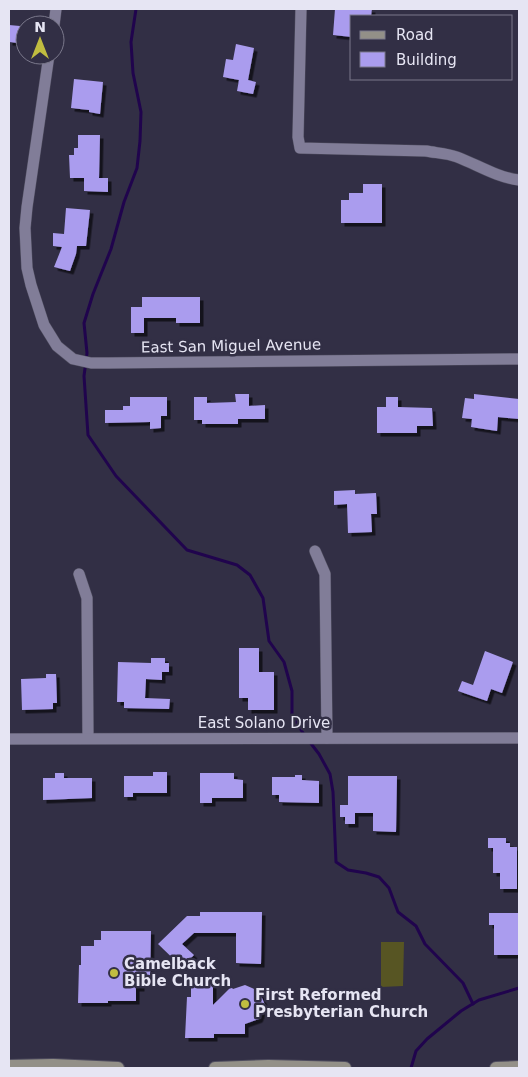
<svg xmlns="http://www.w3.org/2000/svg" width="528" height="1077" font-family="'DejaVu Sans',sans-serif">
<defs>
<filter id="shadow"><feDropShadow dx="3.5" dy="3.5" stdDeviation="0" flood-color="#0009"/></filter>
</defs>
<rect width="100%" height="100%" fill="#322f45"/>
<path fill="#575523" d="M 381,942 L 404,942 L 403,986 L 381,987 Z"/>
<g fill="none" stroke-linecap="round" stroke-linejoin="round">
<g stroke="#20044d" stroke-width="3">
<path d="M 136,9 L 131,42 L 133,73 L 141,112 L 140,141 L 137,168 L 124,202 L 111,249 L 93,294 L 84,323 L 87,353 L 84,376 L 88,435 L 116,476 L 187,550 L 237,565 L 250,575 L 263,598 L 269,641 L 284,662 L 292,691 L 292,716 L 305,736"/>
<path d="M 309,741 L 319,754 L 330,774 L 333,792 L 336,862 L 348,870 L 366,873 L 379,877 L 389,888 L 398,912 L 416,926 L 425,944 L 463,983 L 473,1004"/>
<path d="M 411,1068 L 416,1051 L 427,1039 L 461,1011 L 479,1000 L 519,988"/>
</g>
</g>
<g fill="#aa9cee" filter="url(#shadow)">
<path d="M 335,9 L 372,9 L 371,16 L 352,16 L 352,37 L 333,35 Z"/>
<path d="M 9,25 L 20,26 L 18,43 L 9,42 Z"/>
<path d="M 236,44 L 254,48 L 248,80 L 256,82 L 253,94 L 237,91 L 239,80 L 223,77 L 226,59 L 233,60 Z"/>
<path d="M 74,79 L 103,82 L 100,114 L 89,112 L 89,110 L 71,108 Z"/>
<path d="M 78,135 L 100,135 L 99,178 L 108,178 L 108,192 L 84,191 L 84,178 L 70,178 L 69,155 L 74,155 L 74,148 L 78,148 Z"/>
<path d="M 363,184 L 382,184 L 382,223 L 341,223 L 341,200 L 349,200 L 349,193 L 363,193 Z"/>
<path d="M 66,208 L 90,210 L 86,246 L 77,246 L 76,254 L 70,271 L 54,267 L 62,247 L 53,246 L 53,233 L 64,234 Z"/>
<path d="M 142,297 L 200,297 L 200,323 L 176,323 L 176,318 L 144,318 L 144,333 L 131,333 L 131,307 L 142,307 Z"/>
<path d="M 235,394 L 249,394 L 249,406 L 265,405 L 265,419 L 238,419 L 238,424 L 202,424 L 202,420 L 194,420 L 194,397 L 207,397 L 207,403 L 236,402 Z"/>
<path d="M 474,394 L 519,399 L 519,419 L 498,417 L 497,431 L 471,427 L 472,419 L 462,418 L 465,398 L 474,399 Z"/>
<path d="M 130,397 L 167,397 L 167,416 L 161,416 L 161,428 L 150,429 L 150,422 L 105,423 L 105,410 L 123,410 L 123,406 L 130,406 Z"/>
<path d="M 386,397 L 398,397 L 398,407 L 432,408 L 433,426 L 417,426 L 417,433 L 377,433 L 377,407 L 386,407 Z"/>
<path d="M 355,490 L 355,494 L 376,493 L 377,514 L 371,514 L 372,532 L 348,533 L 347,504 L 334,505 L 334,491 Z"/>
<path d="M 239,648 L 259,648 L 259,672 L 274,672 L 274,710 L 248,710 L 248,698 L 239,698 Z"/>
<path d="M 485,651 L 513,662 L 502,693 L 491,689 L 487,701 L 458,691 L 462,681 L 473,685 Z"/>
<path d="M 151,658 L 165,658 L 165,663 L 169,663 L 169,672 L 162,672 L 162,680 L 146,679 L 145,698 L 170,699 L 169,709 L 124,708 L 124,702 L 117,702 L 118,662 L 151,663 Z"/>
<path d="M 46,674 L 56,674 L 57,703 L 53,703 L 53,709 L 22,710 L 21,679 L 46,678 Z"/>
<path d="M 153,772 L 167,772 L 167,793 L 133,793 L 133,797 L 124,797 L 124,776 L 153,776 Z"/>
<path d="M 55,773 L 64,773 L 64,778 L 92,778 L 92,798 L 43,800 L 43,778 L 55,778 Z"/>
<path d="M 200,773 L 234,773 L 234,779 L 243,780 L 243,798 L 212,798 L 212,803 L 200,803 Z"/>
<path d="M 295,775 L 302,775 L 302,780 L 319,781 L 319,803 L 279,802 L 279,795 L 272,795 L 272,777 L 295,777 Z"/>
<path d="M 348,776 L 397,776 L 396,832 L 373,831 L 373,813 L 355,813 L 355,824 L 345,824 L 345,817 L 340,817 L 340,805 L 348,805 Z"/>
<path d="M 488,838 L 506,838 L 506,843 L 510,843 L 510,847 L 517,847 L 517,889 L 500,889 L 500,873 L 493,873 L 493,848 L 488,848 Z"/>
<path d="M 200,912 L 262,912 L 261,964 L 236,963 L 236,933 L 194,933 L 182,944 L 194,955 L 182,967 L 158,944 L 187,916 L 200,916 Z"/>
<path d="M 489,913 L 519,913 L 519,955 L 494,955 L 494,925 L 489,925 Z"/>
<path d="M 101,931 L 151,931 L 150,981 L 141,981 L 141,988 L 136,988 L 136,1001 L 108,1001 L 108,1003 L 78,1003 L 79,965 L 81,965 L 81,946 L 94,946 L 94,940 L 101,940 Z"/>
<path d="M 191,984 L 213,984 L 213,1005 L 231,987 L 233,989 L 245,985 L 259,991 L 265,1005 L 259,1019 L 245,1024 L 245,1034 L 214,1034 L 214,1038 L 185,1038 L 187,997 L 191,997 Z"/>
</g>
<g fill="none" stroke-linecap="round" stroke-linejoin="round">
<defs>
<g id="street">
<path d="M 301,9 L 298,137 L 300,148 L 426,151 C 436,153 447,153 457,157 C 478,165 496,177 519,180"/>
<path d="M 54,25 L 56,9"/>
<path d="M 49,55 L 27,207 L 25,228 L 27,268 L 31,285 L 44,325 L 57,346 L 73,359 L 91,363 L 108,363 L 519,359"/>
<path d="M 315,551 L 325,574 L 327,738"/>
<path d="M 79,574 L 87,598 L 88,738"/>
<path d="M 9,739 L 519,738"/>
</g>
<g id="secondary">
<path d="M 9,1066 L 53,1065 L 118,1068"/>
<path d="M 215,1068 L 268,1066 L 345,1068"/>
<path d="M 496,1068 L 519,1067"/>
</g>
</defs>
<use href="#street" stroke="#4f4d5f" stroke-width="12"/>
<use href="#secondary" stroke="#4f4d5f" stroke-width="14"/>
<use href="#street" stroke="#817d98" stroke-width="11"/>
<use href="#secondary" stroke="#939088" stroke-width="12"/>
</g>
<g fill="#c1bd40" stroke="#322f45" stroke-width="2">
<circle cx="114" cy="973" r="5"/>
<circle cx="245" cy="1004" r="5"/>
</g>
<g text-anchor="middle" stroke-width="5" stroke-linejoin="round" paint-order="stroke">
<g font-size="15" fill="#e6e5f3" stroke="#322f45">
<text transform="translate(231 346) rotate(-1)" y="5">East San Miguel Avenue</text>
<text x="264" y="728">East Solano Drive</text>
</g>
<g font-size="15" font-weight="bold" fill="#e6e5f3" stroke="#322f45" text-anchor="start">
<text x="124" y="969">Camelback<tspan x="124" dy="17">Bible Church</tspan></text>
<text x="255" y="1000">First Reformed<tspan x="255" dy="17">Presbyterian Church</tspan></text>
</g>
</g>
<rect width="528" height="1077" fill="none" stroke="#e6e5f3" stroke-width="20"/>
<rect x="350" y="15" width="162" height="65" fill="#322f45" stroke="#7a788b"/>
<rect x="360" y="31" width="25" height="8" fill="#939088" stroke="#7a788b"/>
<text x="396" y="40" font-size="15" fill="#e6e5f3">Road</text>
<rect x="360" y="52" width="25" height="15" fill="#aa9cee" stroke="#7a788b"/>
<text x="396" y="65" font-size="15" fill="#e6e5f3">Building</text>
<g transform="translate(40 40)"><circle r="24" fill="#322f45" stroke="#7a788b"/>
<path d="M0-4L9 19L0 12L-9 19Z" fill="#c1bd40"/>
<text y="-8" font-size="14" font-weight="bold" text-anchor="middle" fill="#e6e5f3">N</text>
</g>
</svg>
